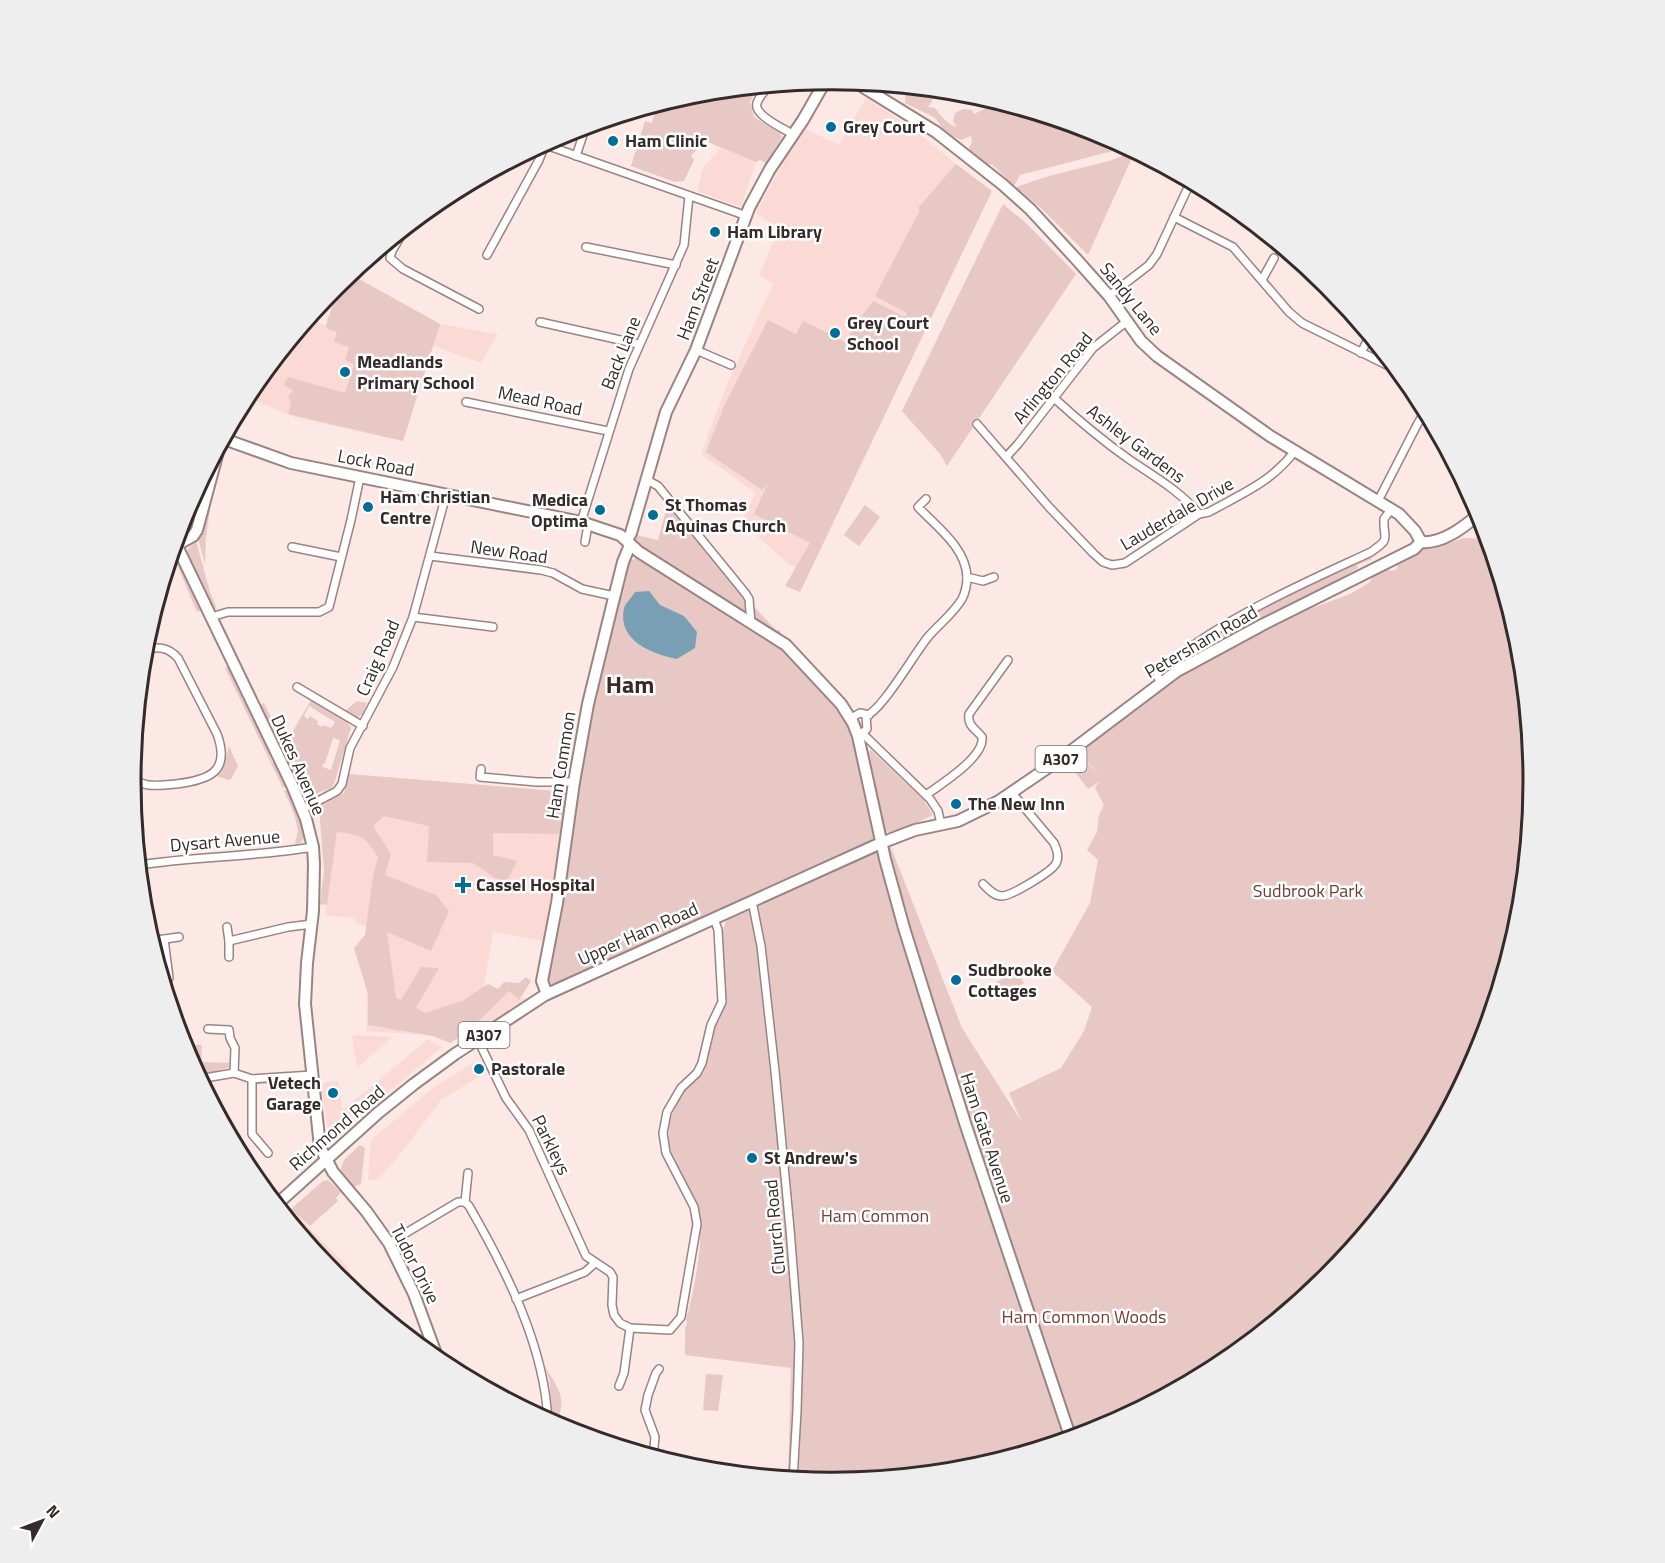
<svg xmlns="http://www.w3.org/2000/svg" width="1665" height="1563" font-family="'Titillium Web',sans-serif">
<rect width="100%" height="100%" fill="#fce8e5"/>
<g fill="#fbdad6">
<path d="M 866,98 L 918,133 L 956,164 L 954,168 L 989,195 L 802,571 L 786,562 L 741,521 L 756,493 L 701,454 L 728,382 L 773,284 L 759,275 L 779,229 L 756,213 L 802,127 L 839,145 Z"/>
<path d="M 721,148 L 756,162 L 741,207 L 697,191 L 703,168 Z"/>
<path d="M 350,274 L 440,324 L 498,334 L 481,363 L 433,346 L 403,441 L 294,417 L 247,397 L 249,391 L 300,329 L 304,329 L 308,319 L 326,325 L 340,282 Z"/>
<path d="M 349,774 L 567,792 L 544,941 L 493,932 L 484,985 L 485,1011 L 508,990 L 527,1000 L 512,1011 L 466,1035 L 460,1037 L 458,1035 L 448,1041 L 429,1035 L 366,1031 L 368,926 L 358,924 L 353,918 L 325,915 L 337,832 Z"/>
<path d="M 354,1035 L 392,1037 L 357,1068 L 352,1037 Z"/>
<path d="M 428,1039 L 442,1047 L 333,1139 L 329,1137 L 321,1083 L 338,1081 L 341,1104 L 343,1110 Z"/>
<path d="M 481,1061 L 487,1072 L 441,1100 L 395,1161 L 377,1180 L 368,1180 L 371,1140 L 433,1088 L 473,1063 Z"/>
<path d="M 291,1209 L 347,1266 L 360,1298 L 336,1278 L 284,1214 Z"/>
</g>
<g fill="#e7c8c4" fill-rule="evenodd">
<path d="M 758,87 L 750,102 L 754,117 L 780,133 L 782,137 L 766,163 L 760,160 L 756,162 L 705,141 L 691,156 L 694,160 L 684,181 L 675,182 L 631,166 L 645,121 L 652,123 L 656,105 L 696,93 Z"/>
<path d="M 910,89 L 926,90 L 933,93 L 932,101 L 928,107 L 935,108 C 941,115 947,125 957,127 L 953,121 L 955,113 L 963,109 L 972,110 L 974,114 L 986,108 L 992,101 L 995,101 L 1101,133 L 1128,147 L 1020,175 L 1014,186 L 992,164 L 987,166 L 971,152 L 969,147 L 972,143 L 971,136 L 961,140 L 946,133 L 936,119 L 930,115 L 905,103 L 905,96 Z"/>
<path d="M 1135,151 L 1088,255 L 1042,209 L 1016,187 L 1049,176 L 1109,161 Z"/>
<path d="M 956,164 L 992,191 L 800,592 L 785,586 L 810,543 L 754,514 L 768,484 L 762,490 L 706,452 L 724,406 L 768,320 L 796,334 L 803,321 L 846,342 L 857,322 L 873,301 L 905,317 L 907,313 L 875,296 L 920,210 L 918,208 Z"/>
<path d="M 1003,204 L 1026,223 L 1076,274 L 947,466 L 940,454 L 902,411 Z"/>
<path d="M 350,274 L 440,324 L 403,441 L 288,414 L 291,402 L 288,396 L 293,391 L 284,385 L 288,377 L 345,393 L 354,364 L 345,360 L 349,347 L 334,342 L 337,332 L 327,329 L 326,325 L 340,282 Z"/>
<path d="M 204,481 L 194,525 L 192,530 L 183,517 L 200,483 Z"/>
<path d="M 668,503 L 741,593 L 776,630 L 780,630 L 782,637 L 655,560 L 633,541 L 636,535 L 658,540 Z"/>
<path d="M 865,505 L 880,517 L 859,546 L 844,535 Z"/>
<path d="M 208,508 L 210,509 L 206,537 L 205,564 L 198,538 Z"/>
<path d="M 1464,538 L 1485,539 L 1490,543 L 1521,645 L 1534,782 L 1521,919 L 1481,1050 L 1416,1172 L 1329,1278 L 1222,1365 L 1101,1430 L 969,1470 L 832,1483 L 788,1479 L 791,1368 L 685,1355 L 685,1329 L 687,1323 L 686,1320 C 694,1291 707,1231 696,1204 C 686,1179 667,1161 669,1132 C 669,1114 679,1097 690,1083 C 694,1078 700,1077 703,1071 C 710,1059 709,1044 713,1031 C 716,1022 721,1014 724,1006 C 731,979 713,945 727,920 L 890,845 L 962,1028 L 1021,1121 L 1009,1093 L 1061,1068 L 1084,1031 L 1092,1007 L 1052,971 L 1090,903 L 1098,860 L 1087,850 L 1097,832 L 1099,815 L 1104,805 L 1095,788 L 1099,782 L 1088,789 L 1067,762 L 1080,753 L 1101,779 L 1080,751 L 1171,681 L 1190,669 L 1307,610 L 1350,594 L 1369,583 L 1373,576 L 1385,569 L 1392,571 L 1398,568 L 1396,564 L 1423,549 L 1437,547 Z"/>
<path d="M 196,541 L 210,592 L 217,609 L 211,605 L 188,556 L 187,550 Z"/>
<path d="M 172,553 L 175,556 L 202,610 L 197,612 Z"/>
<path d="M 1370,554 L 1372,559 L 1357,565 L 1358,568 L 1320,591 L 1168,671 C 1224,620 1302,588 1370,554 Z"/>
<path d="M 639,558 L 779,647 C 798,661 841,704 850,726 C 864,758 869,804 876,839 L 653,942 L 594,965 L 553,985 L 551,983 L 548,983 L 596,686 L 628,561 Z"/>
<path d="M 229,666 L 271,753 L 269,754 L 272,762 L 277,765 L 287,787 L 283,788 L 225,668 Z"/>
<path d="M 311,700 L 347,722 L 351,728 L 334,784 L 331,788 L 315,794 L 309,790 L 286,743 ZM 309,706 L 335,722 L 331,728 L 324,725 L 322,727 L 317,724 L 318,721 L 310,716 L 308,719 L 304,716 ZM 333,738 L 340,740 L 331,770 L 323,767 L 322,765 L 325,763 Z"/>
<path d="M 357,701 L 367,703 L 363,714 L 356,718 L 345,711 Z"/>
<path d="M 264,703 L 301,779 L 298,780 L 275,735 L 277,733 L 272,722 L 269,723 L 261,705 Z"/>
<path d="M 229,746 L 238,766 L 231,779 L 228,780 L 217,776 L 224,765 Z"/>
<path d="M 871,750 L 923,799 L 933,815 L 899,831 L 887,832 L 883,827 L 866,754 Z"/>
<path d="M 349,774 L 567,792 L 559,834 L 493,833 L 493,855 L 517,861 L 505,885 L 473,863 L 427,862 L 429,826 L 384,816 L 373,826 L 391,854 L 385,875 L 436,895 L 449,911 L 431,951 L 387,932 L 396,998 L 401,1000 L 421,967 L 439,968 L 416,1008 L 425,1013 L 462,1001 L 488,984 L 498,989 L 504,982 L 519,983 L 526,977 L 531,981 L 519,1000 L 509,991 L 468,1032 L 450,1043 L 433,1036 L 368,1025 L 368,994 L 354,948 L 365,935 L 373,876 L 378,857 C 365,836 361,835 337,832 L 327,905 L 320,904 L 324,872 L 319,807 L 344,793 Z"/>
<path d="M 288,790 L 297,809 L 304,838 L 301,843 L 295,844 L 298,830 L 294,814 L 284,791 Z"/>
<path d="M 1015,970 L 1024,983 L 997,1001 L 988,988 Z"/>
<path d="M 193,1045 L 202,1045 L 201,1062 L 231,1063 L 231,1067 L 209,1073 L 196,1072 L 185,1053 Z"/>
<path d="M 360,1145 L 365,1148 L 361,1184 L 354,1187 L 340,1171 L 344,1160 Z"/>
<path d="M 328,1180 L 341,1192 L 336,1198 L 338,1201 L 310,1226 L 291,1209 L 323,1181 Z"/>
<path d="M 545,1367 C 560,1390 567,1399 556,1426 L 554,1425 L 549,1379 Z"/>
<path d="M 706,1374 L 723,1375 L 718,1411 L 703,1410 Z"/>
</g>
<path fill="#799fb5" d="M 649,591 L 660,605 L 684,616 L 697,632 L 695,648 L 677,659 C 652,654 617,641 624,608 C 626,603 632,597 635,592 Z"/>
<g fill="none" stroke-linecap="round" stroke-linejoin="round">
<defs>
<g id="street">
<path d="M 768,86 C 765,91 759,97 757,103 C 753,115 783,128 792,134"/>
<path d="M 543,144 L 747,216"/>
<path d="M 576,156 L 586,126"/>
<path d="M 1144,156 L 1146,157"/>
<path d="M 1174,217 L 1233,247 L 1289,312 L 1302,323 L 1399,371"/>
<path d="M 406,227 L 392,251 L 390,258 L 403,269 L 479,309"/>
<path d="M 586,247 L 676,265"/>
<path d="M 487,255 L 539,160 L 545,145"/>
<path d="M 1262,280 L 1274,258"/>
<path d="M 1109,296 L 1149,265 L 1157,254 L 1191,181"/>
<path d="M 540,322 L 638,344"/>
<path d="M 696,350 L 731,365"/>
<path d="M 1361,353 L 1370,335"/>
<path d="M 1054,398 C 1078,420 1103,441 1130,460 C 1155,477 1180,491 1199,514"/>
<path d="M 466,402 L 608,431"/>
<path d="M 977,424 L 1049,507 L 1094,554 L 1103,562 L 1112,565 L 1125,563 L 1199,514 L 1209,512 C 1243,493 1270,483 1295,451"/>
<path d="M 1007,456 L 1018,444 L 1093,348 L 1126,322"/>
<path d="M 647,480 L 658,486 L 746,594 L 749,599 L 751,623"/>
<path d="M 1378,501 L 1418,423 L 1426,410"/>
<path d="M 581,522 L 629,369 L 684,245 L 689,196"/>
<path d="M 585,542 L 588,525"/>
<path d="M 292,547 L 341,557"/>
<path d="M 430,556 L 541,570 L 553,573 L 582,589 L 614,596"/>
<path d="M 967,577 L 983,581 L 994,577"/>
<path d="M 211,617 L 228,612 L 319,612 L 329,607 L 351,520 L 360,477"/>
<path d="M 413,617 L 493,627"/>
<path d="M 1161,682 L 1157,676 L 1158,673 C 1216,621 1300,585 1371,552 C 1392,537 1383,541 1384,519 L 1391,509"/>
<path d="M 297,687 L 363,726"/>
<path d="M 851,718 L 860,713 L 869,715"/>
<path d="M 863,734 L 930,799 L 938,811 L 941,824"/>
<path d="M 858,736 L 867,729 L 866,716 C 883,709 914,654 928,637 C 939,624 953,614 962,599 C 965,593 967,584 967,577 C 966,548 937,527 918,507 L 926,499"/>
<path d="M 481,769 L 480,777 L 537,782 L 574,782"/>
<path d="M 131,777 C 145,789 159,785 176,784 C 209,780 231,772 217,734 L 178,658 C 168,647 158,646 144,650"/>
<path d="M 926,795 C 941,784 985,757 982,737 C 976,729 967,726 969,714 L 1008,660"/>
<path d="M 303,809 L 337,791 L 342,784 L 350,748 L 393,667 L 413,617 L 446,495"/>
<path d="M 139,865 C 196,856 255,857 313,847"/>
<path d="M 983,884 C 988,889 994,896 1002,896 C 1011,896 1049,873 1055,865 C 1060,858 1057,850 1054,843 L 1013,794"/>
<path d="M 752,901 L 761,946 L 775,1071 L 790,1229 L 799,1343 L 797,1411 L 793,1480"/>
<path d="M 227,927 L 229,941 L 229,957"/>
<path d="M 151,941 L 179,937"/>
<path d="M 229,941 L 288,927 L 312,924"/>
<path d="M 163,982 L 169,978 L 164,939"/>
<path d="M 208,1029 L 229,1030 L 230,1038 L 235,1048 L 234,1073"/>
<path d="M 478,1040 L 506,1098 L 529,1130 L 586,1256 L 610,1272 L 613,1277 L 612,1305 L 614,1315 L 620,1323 L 630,1328 L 670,1330 L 681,1317 L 697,1224 L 694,1207 L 666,1153 L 663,1133 L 667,1112 L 681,1088 L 697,1073 L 702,1063 L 711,1025 L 722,1002 L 718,930 L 714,918"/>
<path d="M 199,1079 L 234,1073 L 252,1079 L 312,1075"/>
<path d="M 252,1079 L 252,1134 L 268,1153"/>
<path d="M 465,1202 L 468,1173"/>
<path d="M 389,1243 L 458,1202 L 465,1202 L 469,1206 C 506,1270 545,1347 548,1422"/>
<path d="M 516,1299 L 585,1272 L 595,1263"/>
<path d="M 619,1386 L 624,1373 L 630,1328"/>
<path d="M 653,1457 L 655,1437 L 645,1410 L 648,1395 L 656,1373 L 659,1369"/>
</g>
<g id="secondary">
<path d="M 855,82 L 936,132 L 1002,184 L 1030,209 L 1077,260 L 1109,296 L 1141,341 L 1157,356 L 1270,436 L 1399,514 L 1415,531 L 1421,542"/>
<path d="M 224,439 L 291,463 L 581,522 L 620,535 L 639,552 L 786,645 L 841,704 L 853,723 L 858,736 L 885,859 L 904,928 L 966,1126 L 1071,1439"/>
<path d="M 627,540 L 631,533 L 666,412 L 696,350 L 749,208 L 770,169 L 803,120 L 826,80"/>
<path d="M 175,542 L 292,785 L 306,819 L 313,847 L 314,864 L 313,911 L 307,963 L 305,1004 L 320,1147 L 333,1172 L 366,1211 L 389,1243 L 414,1294 L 439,1362"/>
<path d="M 177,545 L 193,536 L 197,530 L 219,448"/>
<path d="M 547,994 L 542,981 L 557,903 L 574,782 L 588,704 L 611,610 L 623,562 L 630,545"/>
</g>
<path id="primary" d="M 276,1205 L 378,1113 L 414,1084 L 455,1054 L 545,995 L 881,843 L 915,830 L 958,821 L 999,801 L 1059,760 L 1177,671 L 1262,625 L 1414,549 L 1421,542 C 1442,544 1466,526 1481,512"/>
</defs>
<use href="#street" stroke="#9a8481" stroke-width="10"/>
<use href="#secondary" stroke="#9a8481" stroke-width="14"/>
<use href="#primary" stroke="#9a8481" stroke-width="14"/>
<use href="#street" stroke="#fff" stroke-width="7"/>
<use href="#secondary" stroke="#fff" stroke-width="10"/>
<use href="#primary" stroke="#fff" stroke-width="10"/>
</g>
<g fill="#006e9a" stroke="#fff" stroke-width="2">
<circle cx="831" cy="127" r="6"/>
<circle cx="613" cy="141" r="6"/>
<circle cx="715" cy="232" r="6"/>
<circle cx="835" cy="333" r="6"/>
<circle cx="345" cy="372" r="6"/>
<circle cx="368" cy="507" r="6"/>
<circle cx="600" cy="510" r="6"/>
<circle cx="653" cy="515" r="6"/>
<circle cx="956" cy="804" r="6"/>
<path d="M460 876h6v6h6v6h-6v6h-6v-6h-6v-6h6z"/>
<circle cx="956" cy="980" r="6"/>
<circle cx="479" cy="1069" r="6"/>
<circle cx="333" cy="1093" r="6"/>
<circle cx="752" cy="1158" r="6"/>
</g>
<g text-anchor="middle" stroke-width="5" stroke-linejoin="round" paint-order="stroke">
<g fill="#fff" stroke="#716b6a" stroke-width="1.5">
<rect x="1035.5" y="746" width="51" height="26" rx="4.5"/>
<rect x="458.5" y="1022" width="51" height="26" rx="4.5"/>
</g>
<g font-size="16" font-weight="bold" fill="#342b2a">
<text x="1061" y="765">A307</text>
<text x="484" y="1041">A307</text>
</g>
<g font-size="18" font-weight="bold" fill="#342b2a" stroke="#fff" text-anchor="start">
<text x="843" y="133">Grey Court</text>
<text x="625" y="147">Ham Clinic</text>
<text x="727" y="238">Ham Library</text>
<text x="847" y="329">Grey Court<tspan x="847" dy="21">School</tspan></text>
<text x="357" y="368">Meadlands<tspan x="357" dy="21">Primary School</tspan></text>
<text x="380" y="503">Ham Christian<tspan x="380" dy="21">Centre</tspan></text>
<text x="588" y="506" text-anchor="end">Medica<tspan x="588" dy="21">Optima</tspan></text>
<text x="665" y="511">St Thomas<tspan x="665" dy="21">Aquinas Church</tspan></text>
<text x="968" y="810">The New Inn</text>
<text x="476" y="891">Cassel Hospital</text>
<text x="968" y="976">Sudbrooke<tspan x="968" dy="21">Cottages</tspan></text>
<text x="491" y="1075">Pastorale</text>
<text x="321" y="1089" text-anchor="end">Vetech<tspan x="321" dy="21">Garage</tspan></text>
<text x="764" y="1164">St Andrew's</text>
</g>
<g font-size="18" fill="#342b2a" stroke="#fff">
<text transform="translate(698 299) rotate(-69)" y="6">Ham Street</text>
<text transform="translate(1131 299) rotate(51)" y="6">Sandy Lane</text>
<text transform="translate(621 353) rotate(-68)" y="6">Back Lane</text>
<text transform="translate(1053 378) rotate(-50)" y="6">Arlington Road</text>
<text transform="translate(540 401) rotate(12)" y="6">Mead Road</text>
<text transform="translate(1136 444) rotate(37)" y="6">Ashley Gardens</text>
<text transform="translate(376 463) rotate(11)" y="6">Lock Road</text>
<text transform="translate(1177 514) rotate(-30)" y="6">Lauderdale Drive</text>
<text transform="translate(509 552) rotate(8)" y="6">New Road</text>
<text transform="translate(1201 642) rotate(-30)" y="6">Petersham Road</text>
<text transform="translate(378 658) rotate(-66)" y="6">Craig Road</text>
<text transform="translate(298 765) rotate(66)" y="6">Dukes Avenue</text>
<text transform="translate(561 765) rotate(-81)" y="6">Ham Common</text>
<text transform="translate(225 841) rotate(-5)" y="6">Dysart Avenue</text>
<text transform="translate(638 934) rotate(-24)" y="6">Upper Ham Road</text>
<text transform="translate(337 1128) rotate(-41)" y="6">Richmond Road</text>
<text transform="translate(987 1138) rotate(72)" y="6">Ham Gate Avenue</text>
<text transform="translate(551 1145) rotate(64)" y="6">Parkleys</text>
<text transform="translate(775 1227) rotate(-95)" y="6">Church Road</text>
<text transform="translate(415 1264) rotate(63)" y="6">Tudor Drive</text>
</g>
<g font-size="18" fill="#763b35" stroke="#fff">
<text x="1308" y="897">Sudbrook Park</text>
<text x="875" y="1222">Ham Common</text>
<text x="1084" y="1323">Ham Common Woods</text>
</g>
<g font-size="24" font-weight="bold" fill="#3a2926" stroke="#fff">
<text x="630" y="693">Ham</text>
</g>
</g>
<path d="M0 0H1665V1563H0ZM141 781a691 691 0 1 1 1382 0a691 691 0 1 1-1382 0Z" fill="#efeeee" fill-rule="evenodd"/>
<path fill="none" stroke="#342b2a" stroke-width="3" d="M141 781a691 691 0 1 1 1382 0a691 691 0 1 1-1382 0Z"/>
<g transform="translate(42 1521) rotate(49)" stroke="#ffffff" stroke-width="4.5" paint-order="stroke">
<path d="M0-4.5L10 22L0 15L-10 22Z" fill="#342b2a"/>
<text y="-9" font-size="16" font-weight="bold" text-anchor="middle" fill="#342b2a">N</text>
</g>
</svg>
